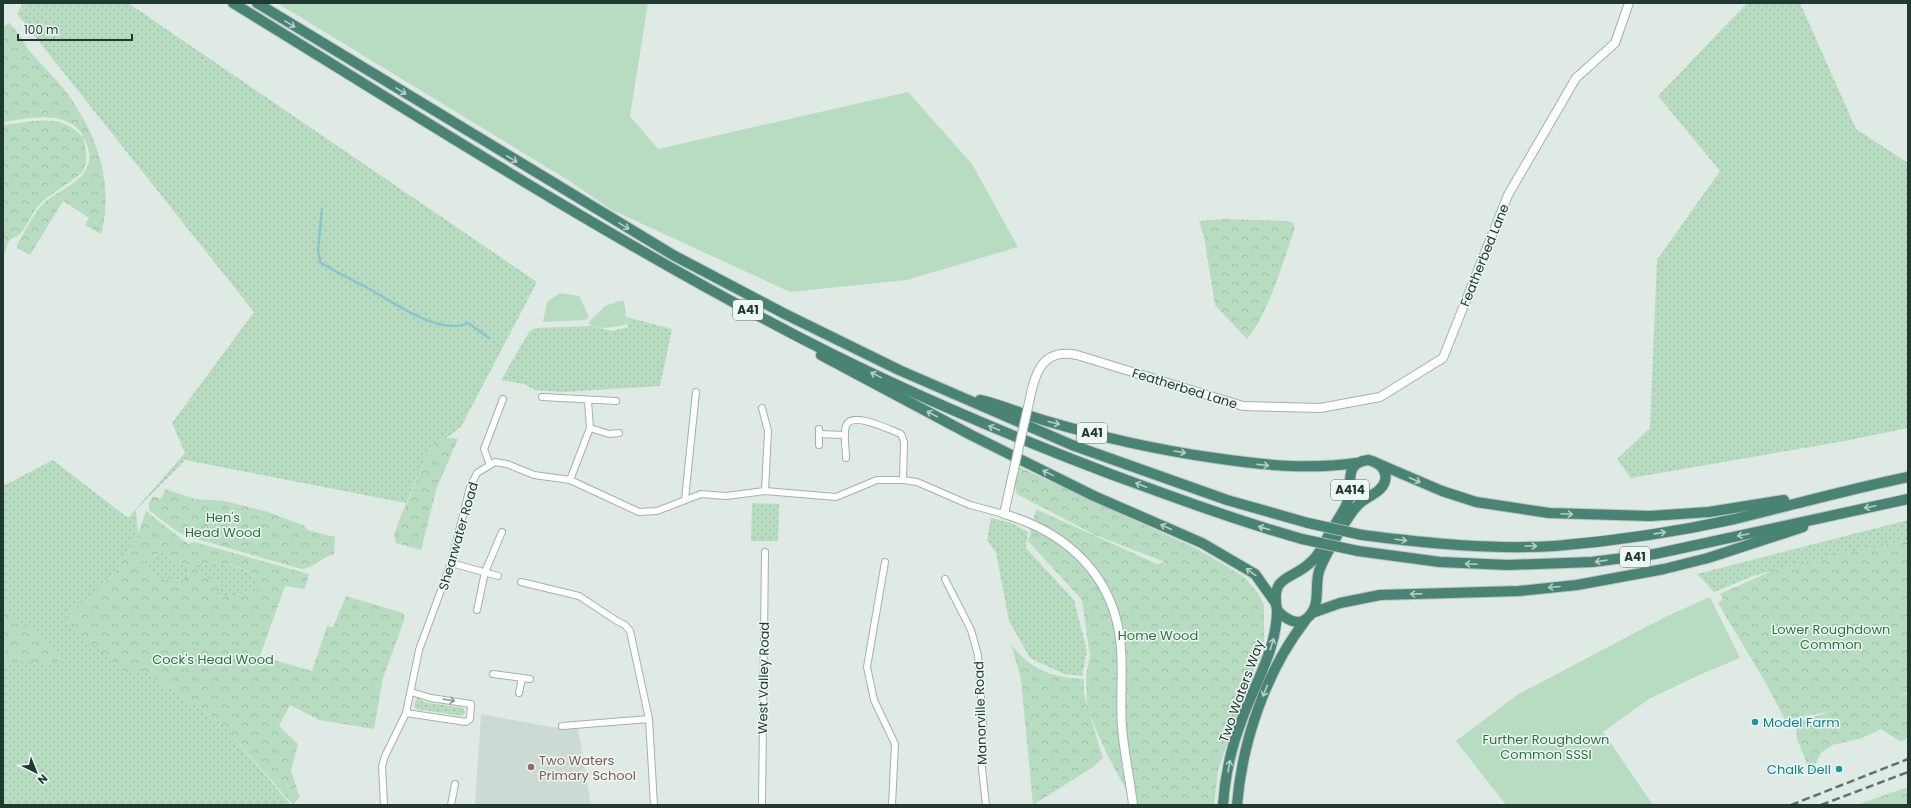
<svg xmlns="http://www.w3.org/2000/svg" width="1911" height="808" font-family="Poppins,sans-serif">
<defs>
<pattern id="grass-dots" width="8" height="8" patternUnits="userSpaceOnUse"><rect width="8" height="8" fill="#b8dcc1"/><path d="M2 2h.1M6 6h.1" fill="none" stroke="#9ebea6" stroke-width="1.8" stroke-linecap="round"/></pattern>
<pattern id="forest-crowns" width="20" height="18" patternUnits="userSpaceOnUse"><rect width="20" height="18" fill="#b8dcc1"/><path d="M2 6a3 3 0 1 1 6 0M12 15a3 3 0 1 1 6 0" fill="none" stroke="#9ebea6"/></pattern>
</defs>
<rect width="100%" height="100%" fill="#dfeae5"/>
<path fill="#cddad4" d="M 481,714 L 551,727 L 578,728 L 591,805 L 475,805 Z"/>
<g fill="url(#grass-dots)">
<path d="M 23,3 L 128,3 L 537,282 L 461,427 L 429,451 L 406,503 L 185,460 L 136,510 L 138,534 L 124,558 L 110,578 L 98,585 L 94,596 L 74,608 L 140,668 L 221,723 L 291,805 L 3,805 L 3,486 L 53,460 L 128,518 L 185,453 L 172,423 L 254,312 L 17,14 Z"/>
<path d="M 1747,3 L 1800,3 L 1856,129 L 1908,163 L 1908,428 L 1845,441 L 1631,478 L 1617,459 L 1650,428 L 1657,260 L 1720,171 L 1658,96 Z"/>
<path d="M 626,317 L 672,329 L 660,386 L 562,392 L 535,390 L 524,384 L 501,380 L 529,332 L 535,328 L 591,326 L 612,331 L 628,327 Z"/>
<path d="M 752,503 L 779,504 L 778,541 L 751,541 Z"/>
<path d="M 991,518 L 1012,523 L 1028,532 L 1026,548 L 1074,600 L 1087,651 L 1082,676 L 1064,674 L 1030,658 L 1009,621 L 996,552 L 987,540 Z"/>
<path d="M 1908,520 L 1908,543 L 1794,565 L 1753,576 L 1714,592 L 1697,574 Z"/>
<path d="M 164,552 L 176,561 L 189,566 L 188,579 L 165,580 L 149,574 L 143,561 Z"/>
<path d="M 213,562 C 234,566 247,567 262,582 L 252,593 L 217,597 L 200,577 L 195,565 Z"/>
<path d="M 417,697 L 424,702 L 463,708 L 465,713 L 462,716 L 416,709 L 414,706 Z"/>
</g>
<g fill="url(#forest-crowns)" fill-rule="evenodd">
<path d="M 9,23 C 14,26 27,48 33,55 C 43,66 54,77 64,89 C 96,131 115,182 101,234 L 85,225 L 89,218 L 63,201 L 30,255 L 17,248 L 18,243 C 25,231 32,217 41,206 C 57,188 93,182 89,152 C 88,146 87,141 83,138 C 86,149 89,160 83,171 C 77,179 51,193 41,203 C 32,211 26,229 18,236 C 15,238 12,237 10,240 C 7,243 6,251 3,257 L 3,125 C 30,122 63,112 82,137 L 83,135 C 66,109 28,118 3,122 L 3,27 Z"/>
<path d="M 1224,219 L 1287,221 L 1293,223 L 1295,228 C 1284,259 1268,315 1247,339 L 1215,305 L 1204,237 L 1199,221 Z"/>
<path d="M 449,438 L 458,439 L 437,487 L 421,550 L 396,543 L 394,535 L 398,523 L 429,451 L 438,441 Z"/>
<path d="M 1019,467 L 1197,549 L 1243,576 L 1258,593 L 1264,605 L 1264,640 L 1261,656 L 1248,682 L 1218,771 L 1214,805 L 1134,805 L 1108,756 L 1090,716 L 1103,758 L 1093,767 L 1033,805 L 1021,679 L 1011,644 C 1030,670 1053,678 1084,679 L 1084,693 L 1087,707 L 1086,675 L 1090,656 L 1082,600 L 1028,541 L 1036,509 L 1157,564 L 1165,562 L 1095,535 L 1017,494 L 1015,486 Z"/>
<path d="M 165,489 L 195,499 L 224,501 L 265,511 L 303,525 L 308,530 L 335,537 L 334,554 C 322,557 313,569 301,569 L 186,536 L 176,531 L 149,510 L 149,503 L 153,496 L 161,499 Z"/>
<path d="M 146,511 L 188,544 L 194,542 L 309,574 L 305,589 L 285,586 L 260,656 L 312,671 L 327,626 L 333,627 L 346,596 L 403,613 L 405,618 L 383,678 L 374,729 L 319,720 L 290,705 L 279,726 L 298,744 L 291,771 L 300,797 L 293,805 L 221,723 L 140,668 L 126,673 L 64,621 L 74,608 L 94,596 L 98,585 L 110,578 L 124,558 L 138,534 ZM 164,552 L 176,561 L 189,566 L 188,579 L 165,580 L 149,574 L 143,561 ZM 213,562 C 232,565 249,567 262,582 L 252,593 L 217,597 L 223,582 L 200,577 L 195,565 Z"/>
<path d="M 1908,539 L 1908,692 L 1899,695 L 1908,694 L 1908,737 L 1901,742 L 1881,729 L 1862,738 L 1832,745 L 1821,753 L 1811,774 L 1797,739 L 1796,722 L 1833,711 L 1785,720 L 1764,680 L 1718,603 L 1723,599 L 1720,594 L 1776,569 Z"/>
<path d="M 3,602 L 22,624 L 43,637 L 62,661 L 38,664 L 28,661 L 3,663 Z"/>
<path d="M 1908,787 L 1908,805 L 1856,805 L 1902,789 Z"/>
</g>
<g fill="#b8dcc1">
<path d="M 277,3 L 648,3 L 630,116 L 658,149 L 908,92 L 972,164 L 1018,247 L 907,280 L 790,292 L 610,209 L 571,182 Z"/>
<path d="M 560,293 L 579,296 L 589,317 L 585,320 L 543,322 L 547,302 Z"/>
<path d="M 620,301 L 624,301 L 627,324 C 616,327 597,331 588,323 L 605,306 Z"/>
<path d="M 1710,597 L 1740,658 L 1699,675 L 1649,699 L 1603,732 L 1653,805 L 1506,805 L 1456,741 L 1517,695 L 1665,617 Z"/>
</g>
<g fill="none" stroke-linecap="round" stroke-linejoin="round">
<path stroke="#87c6d0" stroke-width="2.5" d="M 322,209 L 318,250 L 320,262 C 335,272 350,279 366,287 C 390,300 440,337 468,323 L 489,338"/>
<defs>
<g id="minor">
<path d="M 542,397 L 616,401"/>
<path d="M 762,408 L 768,431 L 765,491"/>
<path d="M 590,428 L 609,434 L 619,433"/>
<path d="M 819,429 L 819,445"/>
<path d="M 819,434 L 845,435"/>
<path d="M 846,458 C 846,448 843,435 846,426 C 851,410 890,430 901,434 L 904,442 L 903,480"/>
<path d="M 490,465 L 484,449 L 503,399"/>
<path d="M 570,480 L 590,428 L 588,401"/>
<path d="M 685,499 L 696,392"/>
<path d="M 885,562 L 867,667 L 874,700 L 895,744 L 892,805"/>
<path d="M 451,563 L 498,576"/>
<path d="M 945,579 L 971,630 L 978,655 L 983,725 L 982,769 L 986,805"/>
<path d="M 521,582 L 579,596 L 617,621 L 625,625 L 630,631 L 649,719 L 654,805"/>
<path d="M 477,610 L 485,572 L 502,532"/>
<path d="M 493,674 L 530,679"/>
<path d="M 519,693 L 522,678"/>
<path d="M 406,713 L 466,722 L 470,719 L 471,704 L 431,698 L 411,692"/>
<path d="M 562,726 L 649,719"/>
<path d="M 384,805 L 382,766 L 385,756 L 406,713 L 419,650 L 451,563 L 470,487 L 477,473 L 490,465 L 495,462 L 507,464 L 534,475 L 570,480 L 639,512 L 657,511 L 701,494 L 726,496 L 765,491 L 836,497 L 877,480 L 903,480 L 917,482 L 970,505 L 1004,514"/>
<path d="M 451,805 L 455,784"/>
<path d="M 762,805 L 765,552"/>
</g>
<g id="tertiary">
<path d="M 1032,389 C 1038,364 1049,349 1077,355 L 1243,406 L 1320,408 L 1380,397 L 1443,358 L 1508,195 L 1576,78 L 1615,43 L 1629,3"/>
<path d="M 1014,469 L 1004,514 C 1069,533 1116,578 1121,648 C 1123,674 1120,701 1122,727 C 1124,753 1130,779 1133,805"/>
</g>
<g id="trunk">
<path d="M 233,3 C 411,112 587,225 772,323 C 882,382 997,431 1113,475 C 1176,498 1238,521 1302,539"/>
<path d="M 257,3 L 673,255 L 785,314 L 899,370 L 1072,445 L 1227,500 L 1308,523"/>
<path d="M 821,355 L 971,435 L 1094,496 L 1202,543 L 1255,574 L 1275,602"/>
<path d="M 980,400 C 1002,405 1022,414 1043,420 C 1100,437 1157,450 1215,458 C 1262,465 1308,470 1356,463"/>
<path d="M 1368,460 C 1378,462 1388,469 1385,481 C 1381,494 1366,496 1358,505 C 1348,515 1324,557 1319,571 C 1314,588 1322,607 1306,619 C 1297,627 1283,617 1277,610 C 1270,573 1293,581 1312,561 C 1320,554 1324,542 1330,533 C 1335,523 1344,512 1348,501 C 1353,483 1343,463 1368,460 Z"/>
<path d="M 1379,464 L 1442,491 L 1476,502 L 1549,513 L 1650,516 L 1709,512 L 1784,500"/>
<path d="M 1362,535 C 1426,543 1491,550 1555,546 C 1615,541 1676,532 1735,519 C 1792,505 1850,489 1908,477"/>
<path d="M 1358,551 L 1440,562 L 1508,565 L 1592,562 L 1655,554 L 1908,499"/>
<path d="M 1312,613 L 1340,603 L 1380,595 L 1519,591 L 1577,585 L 1664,569 L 1708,558 L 1803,527"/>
<path d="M 1223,805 C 1225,777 1231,748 1241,722 C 1254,684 1277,650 1277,610"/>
<path d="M 1237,805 C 1242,742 1266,671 1305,621"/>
</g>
</defs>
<use href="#minor" stroke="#a2b2ac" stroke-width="8"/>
<use href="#tertiary" stroke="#a2b2ac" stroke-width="10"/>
<use href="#trunk" stroke="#bcc4c2" stroke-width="12"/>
<use href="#minor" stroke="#fff" stroke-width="6"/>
<use href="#tertiary" stroke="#fff" stroke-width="8"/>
<use href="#trunk" stroke="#488374" stroke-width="10"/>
<g stroke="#5a766e" stroke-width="2.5" stroke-dasharray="8 4" stroke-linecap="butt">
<path d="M 1791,805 L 1908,759"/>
<path d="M 1821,805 L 1908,772"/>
</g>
<defs>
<path id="tertiary-bridge" d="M 1014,469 L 1032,389"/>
<g id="trunk-bridge">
<path d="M 1308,523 L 1362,535"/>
<path d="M 1302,539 L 1358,551"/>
</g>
</defs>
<use href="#tertiary-bridge" stroke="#a2b2ac" stroke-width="10" stroke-linecap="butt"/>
<use href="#trunk-bridge" stroke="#bcc4c2" stroke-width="12" stroke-linecap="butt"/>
<use href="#tertiary-bridge" stroke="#fff" stroke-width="8"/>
<use href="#trunk-bridge" stroke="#488374" stroke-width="10"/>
</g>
<defs><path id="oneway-shaft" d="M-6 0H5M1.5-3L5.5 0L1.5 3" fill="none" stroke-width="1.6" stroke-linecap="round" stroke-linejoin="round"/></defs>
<g stroke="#b5cec7">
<use href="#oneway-shaft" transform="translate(290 24) rotate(32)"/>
<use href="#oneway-shaft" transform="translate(401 91) rotate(31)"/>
<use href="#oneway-shaft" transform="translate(512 159) rotate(31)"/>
<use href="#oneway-shaft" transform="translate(624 226) rotate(31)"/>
<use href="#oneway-shaft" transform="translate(876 375) rotate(-154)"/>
<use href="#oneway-shaft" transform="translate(932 414) rotate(-152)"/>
<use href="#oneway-shaft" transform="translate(1054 423) rotate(14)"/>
<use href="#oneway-shaft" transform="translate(994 428) rotate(-158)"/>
<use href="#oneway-shaft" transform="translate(1180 452) rotate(10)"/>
<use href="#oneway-shaft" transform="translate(1263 465) rotate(6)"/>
<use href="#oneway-shaft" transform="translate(1048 473) rotate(-154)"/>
<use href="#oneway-shaft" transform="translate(1415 480) rotate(23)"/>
<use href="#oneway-shaft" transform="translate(1141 485) rotate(-159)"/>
<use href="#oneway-shaft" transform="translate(1870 507) rotate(168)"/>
<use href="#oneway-shaft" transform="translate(1567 514) rotate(3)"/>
<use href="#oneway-shaft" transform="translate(1166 527) rotate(-156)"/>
<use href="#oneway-shaft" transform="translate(1264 528) rotate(-164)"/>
<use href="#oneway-shaft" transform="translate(1660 533) rotate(-8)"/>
<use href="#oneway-shaft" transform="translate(1743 535) rotate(168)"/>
<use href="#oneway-shaft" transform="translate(1401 540) rotate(7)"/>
<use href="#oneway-shaft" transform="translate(1531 546)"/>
<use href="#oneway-shaft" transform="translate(1601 561) rotate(172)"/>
<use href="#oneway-shaft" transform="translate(1471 564) rotate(-177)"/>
<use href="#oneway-shaft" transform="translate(1251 572) rotate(-144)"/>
<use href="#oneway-shaft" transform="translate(1554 587) rotate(175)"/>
<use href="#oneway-shaft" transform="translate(1416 594) rotate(178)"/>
<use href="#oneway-shaft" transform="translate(1272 644) rotate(-73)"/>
<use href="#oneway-shaft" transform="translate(1265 691) rotate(112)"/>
<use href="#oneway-shaft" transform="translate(1229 766) rotate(-80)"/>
</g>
<use stroke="#909c99" href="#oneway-shaft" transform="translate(449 700) rotate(8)"/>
<g fill="#0f9aa8" stroke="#eff7f3" stroke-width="1.5">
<circle cx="1755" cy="722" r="4"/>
<circle cx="1839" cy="769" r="4"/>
</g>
<circle fill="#8d6e63" stroke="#eff7f3" stroke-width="1.5" cx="531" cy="767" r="4"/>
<g text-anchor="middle" stroke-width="3" stroke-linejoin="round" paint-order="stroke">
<g fill="#eff7f3" stroke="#5e736d" stroke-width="1">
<rect x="733" y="300" width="30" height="20" rx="3"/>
<rect x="1077" y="423" width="30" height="20" rx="3"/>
<rect x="1331" y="480" width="38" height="20" rx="3"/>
<rect x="1620" y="547" width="30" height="20" rx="3"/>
</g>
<g font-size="12" font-weight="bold" fill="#203a33">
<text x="748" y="314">A41</text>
<text x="1092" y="437">A41</text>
<text x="1350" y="494">A414</text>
<text x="1635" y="561">A41</text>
</g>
<g font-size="13" fill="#203a33" stroke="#eff7f3">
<text transform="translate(1484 255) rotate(-68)" y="5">Featherbed Lane</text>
<text transform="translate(1185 388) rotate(17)" y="5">Featherbed Lane</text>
<text transform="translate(458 536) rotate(-74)" y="5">Shearwater Road</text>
<text transform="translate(763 678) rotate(-89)" y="5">West Valley Road</text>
<text transform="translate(1241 691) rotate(-70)" y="5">Two Waters Way</text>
<text transform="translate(980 713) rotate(-92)" y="5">Manorville Road</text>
</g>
<g font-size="13" fill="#2b7145" stroke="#eff7f3">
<text x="223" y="522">Hen's<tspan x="223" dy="15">Head Wood</tspan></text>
<text x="1831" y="634">Lower Roughdown<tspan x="1831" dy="15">Common</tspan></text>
<text x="1158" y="640">Home Wood</text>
<text x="213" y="664">Cock's Head Wood</text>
<text x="1546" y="744">Further Roughdown<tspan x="1546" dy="15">Common SSSI</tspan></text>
</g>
<g font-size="13" fill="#0d838f" stroke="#eff7f3" text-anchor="start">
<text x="1763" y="727">Model Farm</text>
<text x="1831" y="774" text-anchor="end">Chalk Dell</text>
</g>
<g font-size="13" fill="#785e54" stroke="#eff7f3" text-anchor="start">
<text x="539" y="765">Two Waters<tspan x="539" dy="15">Primary School</tspan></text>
</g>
</g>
<rect width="1911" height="808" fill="none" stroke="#203a33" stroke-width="8"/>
<g transform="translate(36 772) rotate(137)" stroke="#eff7f3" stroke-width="3" paint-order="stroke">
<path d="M0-3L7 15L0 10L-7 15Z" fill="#203a33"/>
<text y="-6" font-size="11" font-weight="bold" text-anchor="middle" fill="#203a33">N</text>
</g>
<path d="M18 34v6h114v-6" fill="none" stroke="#203a33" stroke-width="2"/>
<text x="24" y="34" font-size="12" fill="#203a33" stroke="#eff7f3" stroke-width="3" paint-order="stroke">100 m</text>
</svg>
